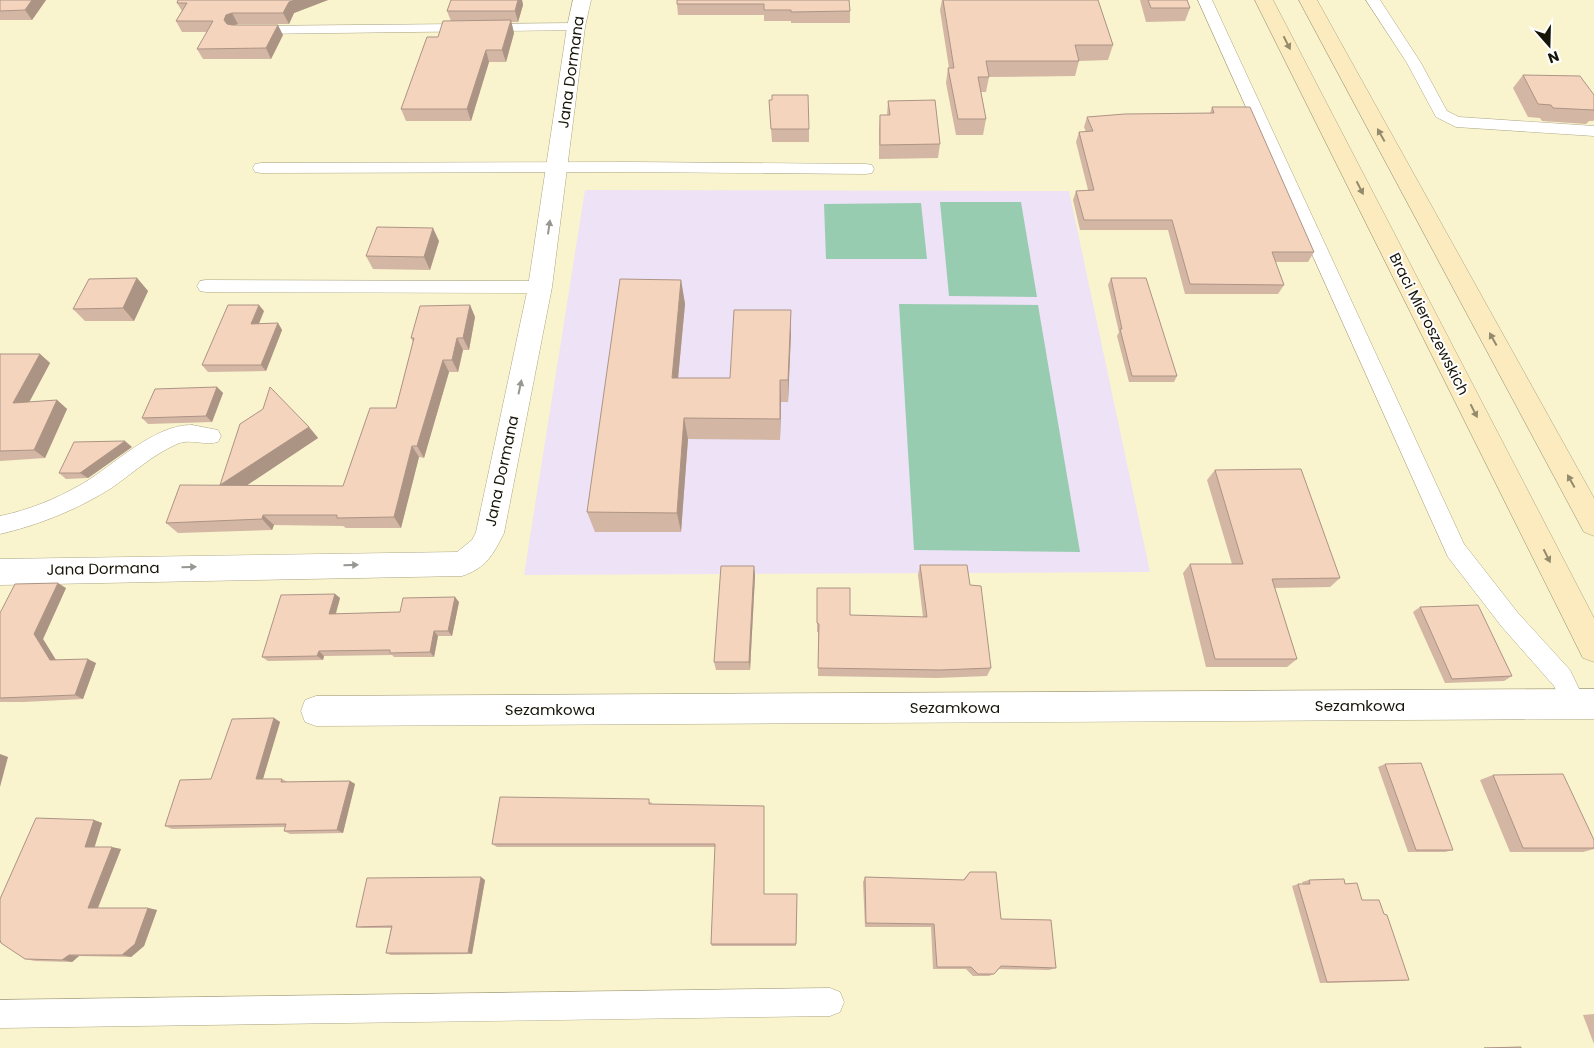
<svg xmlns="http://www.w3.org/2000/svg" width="1594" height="1048" font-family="Poppins,sans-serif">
<rect width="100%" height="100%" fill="#f9f3ce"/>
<path fill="#eee2f7" d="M 585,190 L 1069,191 L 1150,572 L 524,575 Z"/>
<g fill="#98ccb0">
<path d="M 940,202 L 1021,202 L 1037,297 L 949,296 Z"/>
<path d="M 921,203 L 927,259 L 826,259 L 824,204 Z"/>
<path d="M 899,304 L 1038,305 L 1080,552 L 914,550 Z"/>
</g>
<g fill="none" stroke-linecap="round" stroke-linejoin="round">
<defs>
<g id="lane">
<path d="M 1198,0 L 1212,0 L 1464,544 L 1518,613 L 1570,670 L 1587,705 L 1583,713 L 1575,716 L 1567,713 L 1554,686 L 1502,627 L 1448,557 Z"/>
<path d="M 1366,0 L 1380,0 L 1421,63 L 1447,111 L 1459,117 L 1594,126 L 1594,136 L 1456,127 L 1436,117 L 1407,63 Z"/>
<path d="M 576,23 L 581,24 L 583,27 L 581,30 L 252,34 L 247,33 L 245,30 L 247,27 L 252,26 Z"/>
<path d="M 632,162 L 866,164 L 872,165 L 874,169 L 872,173 L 866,174 L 632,172 L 261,173 L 255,172 L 253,168 L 255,164 L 261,163 Z"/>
<path d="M 206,280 L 540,281 L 546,282 L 549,287 L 546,292 L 540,293 L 206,292 L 200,291 L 197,286 L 200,281 Z"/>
<path d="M 192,425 L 218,430 L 221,436 L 218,442 C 204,446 190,438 177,444 C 152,455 132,474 110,489 C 76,510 39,525 0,534 L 0,516 C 29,510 56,499 82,484 C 113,466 154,424 192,425 Z"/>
<path d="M 830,988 L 840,992 L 844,1002 L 840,1012 L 830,1016 L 0,1028 L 0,1000 Z"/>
</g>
<g id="street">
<path d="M 573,0 L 591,0 L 585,27 L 552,287 L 504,533 C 493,555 486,568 462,576 L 0,585 L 0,559 L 457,552 L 472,540 L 476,532 L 528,287 L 567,27 Z"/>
<path d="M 1594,689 L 1594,719 L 316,726 L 305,722 L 301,711 L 305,700 L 316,696 Z"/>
</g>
<g id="secondary">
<path d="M 1255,0 L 1273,0 L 1594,618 L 1594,662 L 1583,658 Z"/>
<path d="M 1299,0 L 1317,0 L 1594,498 L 1594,536 L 1584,532 Z"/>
</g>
</defs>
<use href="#lane" stroke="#aca684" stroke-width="1"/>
<use href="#street" stroke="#aca684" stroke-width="1"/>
<use href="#secondary" stroke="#aca684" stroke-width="1"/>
<use href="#lane" fill="#fff" fill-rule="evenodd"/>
<use href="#street" fill="#fff" fill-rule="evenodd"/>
<use href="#secondary" fill="#fbebbe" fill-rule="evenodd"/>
</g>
<g fill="#d3b6a3">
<path d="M 0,0 L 46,0 L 32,20 L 0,20 Z"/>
<path d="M 178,0 L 328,0 L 294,13 L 289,24 L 238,24 L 234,25 L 283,35 L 271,59 L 203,59 L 197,49 L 207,32 L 182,32 L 176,21 L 182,11 L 177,3 Z"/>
<path d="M 451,0 L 522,0 L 523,5 L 518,22 L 511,22 L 514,33 L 506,62 L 489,62 L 471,121 L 406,121 L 401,109 L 438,37 L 451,21 L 447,11 Z"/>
<path d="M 849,0 L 850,11 L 850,23 L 791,23 L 791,21 L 764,21 L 764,15 L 678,15 L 677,4 Z"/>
<path d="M 942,0 L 1098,0 L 1113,45 L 1108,60 L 1079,61 L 1075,76 L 989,77 L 986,92 L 981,92 L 986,119 L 983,135 L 956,135 L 946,83 L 948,68 L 949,68 L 940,10 Z"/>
<path d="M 1140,0 L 1187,0 L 1190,8 L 1185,21 L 1146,22 Z"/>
<path d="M 1523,75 L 1594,95 L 1594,120 L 1593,121 L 1589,121 L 1586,124 L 1542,121 L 1540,118 L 1528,117 L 1513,88 Z"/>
<path d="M 769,100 L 809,129 L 809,142 L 772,142 Z"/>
<path d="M 888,101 L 940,144 L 938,158 L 879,159 L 879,129 L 880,115 L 887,115 Z"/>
<path d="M 1212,107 L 1314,252 L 1308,262 L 1275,262 L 1284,285 L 1278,294 L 1185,294 L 1168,230 L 1080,230 L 1073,200 L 1076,191 L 1088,190 L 1076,142 L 1079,132 L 1086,132 L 1084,127 L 1087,117 L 1210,113 Z"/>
<path d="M 439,241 L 430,270 L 373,269 L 366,256 Z"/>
<path d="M 137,278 L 148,291 L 134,321 L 85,321 L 73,309 Z"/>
<path d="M 1111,278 L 1177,376 L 1174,382 L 1129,382 L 1117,336 L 1119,332 L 1108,285 Z"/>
<path d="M 681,280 L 685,304 L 678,378 L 730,378 L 791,333 L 788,402 L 781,402 L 780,440 L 688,439 L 681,532 L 595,532 L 587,512 Z"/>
<path d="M 470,305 L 475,317 L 469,350 L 463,350 L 458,372 L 449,372 L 424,458 L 419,457 L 401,528 L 346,528 L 343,526 L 274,525 L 272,530 L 178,533 L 166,523 L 220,485 L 309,427 L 318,438 L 247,485 L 343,486 L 396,408 L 413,342 L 411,338 Z"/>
<path d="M 264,311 L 259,324 L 278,323 L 282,330 L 266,371 L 208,372 L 202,365 Z"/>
<path d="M 0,354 L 40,354 L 50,363 L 29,402 L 57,400 L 67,409 L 45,458 L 0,461 Z"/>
<path d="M 217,387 L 223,393 L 212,422 L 148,424 L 142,418 Z"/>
<path d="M 132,447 L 88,478 L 66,479 L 59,473 Z"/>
<path d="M 1215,470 L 1340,578 L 1330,587 L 1275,588 L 1297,659 L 1287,667 L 1206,667 L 1183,573 L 1190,564 L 1232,564 L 1207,480 Z"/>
<path d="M 920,565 L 970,585 L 991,668 L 987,676 L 937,678 L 818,676 L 818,632 L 817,632 L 817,588 L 850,615 L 923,617 L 918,575 Z"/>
<path d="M 754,566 L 755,576 L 750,670 L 716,670 L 714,662 Z"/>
<path d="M 66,588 L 43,639 L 56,660 L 96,663 L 83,699 L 23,702 L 0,702 L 0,613 Z"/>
<path d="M 335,594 L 340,598 L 336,614 L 400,612 L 459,602 L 452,636 L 438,636 L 434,657 L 394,657 L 392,655 L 324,656 L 323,660 L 268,661 L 262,657 Z"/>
<path d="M 1420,607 L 1512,676 L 1504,681 L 1445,683 L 1413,612 Z"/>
<path d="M 274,718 L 280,722 L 263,779 L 282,779 L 288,782 L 350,781 L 355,784 L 343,833 L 290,834 L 284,831 L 285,827 L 172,829 L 165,826 Z"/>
<path d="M 1385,764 L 1453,850 L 1445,852 L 1408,852 L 1378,767 Z"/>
<path d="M 1493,775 L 1594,840 L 1594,849 L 1583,852 L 1510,852 L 1480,780 Z"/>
<path d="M 652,802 L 651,804 L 764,806 L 764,894 L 797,894 L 796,946 L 712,946 L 711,944 L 715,847 L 497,847 L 492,844 Z"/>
<path d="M 94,820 L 102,823 L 94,847 L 121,849 L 98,908 L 148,908 L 157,910 L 144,946 L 131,957 L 79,956 L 72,962 L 35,961 L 25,959 Z"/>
<path d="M 970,872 L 1001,919 L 1056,968 L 1049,970 L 999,969 L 994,974 L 989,976 L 973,976 L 966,969 L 933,969 L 931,927 L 865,927 L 863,882 L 865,877 L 963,880 Z"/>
<path d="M 485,880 L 472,954 L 391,955 L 386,953 L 391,928 L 362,928 L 356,927 Z"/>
<path d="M 1309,880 L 1345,884 L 1362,900 L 1384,914 L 1409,980 L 1400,981 L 1320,983 L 1292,886 L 1298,884 L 1303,884 L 1302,882 Z"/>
<path d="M 1594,1014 L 1594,1044 L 1583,1015 Z"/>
</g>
<g fill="#ac9485">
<path d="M 32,0 L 46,0 L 32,20 L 25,10 Z"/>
<path d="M 295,0 L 328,0 L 294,13 L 289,24 L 283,13 L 289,2 Z"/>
<path d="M 517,0 L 522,0 L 523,5 L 518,22 L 515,11 Z"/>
<path d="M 232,13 L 238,24 L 231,26 L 229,31 L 224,20 L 226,15 Z"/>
<path d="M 511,20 L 514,33 L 506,62 L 502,50 Z"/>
<path d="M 278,25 L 283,35 L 271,59 L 266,48 Z"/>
<path d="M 486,50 L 489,62 L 471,121 L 467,109 Z"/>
<path d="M 433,228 L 439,241 L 430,270 L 424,257 Z"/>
<path d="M 137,278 L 148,291 L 134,321 L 123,308 Z"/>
<path d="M 681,280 L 685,304 L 676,400 L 672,378 Z"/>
<path d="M 259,305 L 264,311 L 256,330 L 251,324 Z"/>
<path d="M 470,305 L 475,317 L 469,350 L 463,338 Z"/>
<path d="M 791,310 L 791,333 L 788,402 L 788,380 Z"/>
<path d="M 278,323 L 282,330 L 266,371 L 261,365 Z"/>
<path d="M 457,338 L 463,350 L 458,372 L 452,360 Z"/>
<path d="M 40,354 L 50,363 L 24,412 L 13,403 Z"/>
<path d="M 443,360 L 449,372 L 424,458 L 417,446 Z"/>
<path d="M 780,380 L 781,402 L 780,440 Z"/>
<path d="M 217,387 L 223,393 L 212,422 L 206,416 Z"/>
<path d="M 57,400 L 67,409 L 45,458 L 34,450 Z"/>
<path d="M 684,418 L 688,439 L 681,532 L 677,513 Z"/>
<path d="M 309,427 L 318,438 L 231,496 L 220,485 Z"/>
<path d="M 125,441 L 132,447 L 88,478 L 80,473 Z"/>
<path d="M 412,446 L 419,457 L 401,528 L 394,517 Z"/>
<path d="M 263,515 L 274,525 L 272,530 L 262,519 Z"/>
<path d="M 754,566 L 755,576 L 750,670 L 749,662 Z"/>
<path d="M 58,583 L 66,588 L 43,639 L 59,665 L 50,660 L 34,634 Z"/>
<path d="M 335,594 L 340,598 L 334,619 L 329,614 Z"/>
<path d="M 455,597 L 459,602 L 452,636 L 448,631 Z"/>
<path d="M 434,631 L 438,636 L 434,657 L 430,652 Z"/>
<path d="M 319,651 L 324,656 L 323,660 L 317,656 Z"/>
<path d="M 88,659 L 96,663 L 83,699 L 75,695 Z"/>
<path d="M 274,718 L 280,722 L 262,782 L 256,779 Z"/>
<path d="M 0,754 L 8,757 L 0,787 Z"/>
<path d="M 350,781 L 355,784 L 343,833 L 337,830 Z"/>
<path d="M 94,820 L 102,823 L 94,849 L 85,847 Z"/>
<path d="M 112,847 L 121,849 L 97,910 L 88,908 Z"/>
<path d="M 481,877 L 485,880 L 472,954 L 468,953 Z"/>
<path d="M 148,908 L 157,910 L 144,946 L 131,957 L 122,955 Z"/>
<path d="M 69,955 L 79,956 L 72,962 L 62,960 Z"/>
</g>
<g fill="#f5d4be" stroke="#ac9485">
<path d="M 0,0 L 32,0 L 25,10 L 0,11 Z"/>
<path d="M 178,0 L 295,0 L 289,2 L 283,13 L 232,13 L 226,15 L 224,20 L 227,24 L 232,25 L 278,25 L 266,48 L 197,49 L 213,21 L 176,21 L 187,3 L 177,3 Z"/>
<path d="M 451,0 L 518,0 L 515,11 L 447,11 Z"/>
<path d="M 677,0 L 849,0 L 850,11 L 791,12 L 791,10 L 764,10 L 764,4 L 677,4 Z"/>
<path d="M 943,0 L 1098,0 L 1113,45 L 1075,45 L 1079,61 L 986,61 L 989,77 L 978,77 L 986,119 L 958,119 L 948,68 L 954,68 Z"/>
<path d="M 1148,0 L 1187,0 L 1190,8 L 1151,8 Z"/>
<path d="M 511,20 L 502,50 L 486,50 L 467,109 L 401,109 L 427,37 L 438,37 L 443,21 Z"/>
<path d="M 1523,75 L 1580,76 L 1594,95 L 1594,110 L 1553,108 L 1551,105 L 1538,104 Z"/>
<path d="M 772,95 L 808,95 L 809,129 L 771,129 L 769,100 L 772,100 Z"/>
<path d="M 935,100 L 940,144 L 880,145 L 880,115 L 890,115 L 888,101 Z"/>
<path d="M 1212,107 L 1250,107 L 1314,252 L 1272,252 L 1284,285 L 1190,284 L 1172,220 L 1084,220 L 1076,191 L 1094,190 L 1079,132 L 1093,131 L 1087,117 L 1125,114 L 1214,113 Z"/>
<path d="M 377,227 L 433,228 L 424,257 L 366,256 Z"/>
<path d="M 137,278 L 123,308 L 73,309 L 89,279 Z"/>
<path d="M 1111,278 L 1146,278 L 1177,376 L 1132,376 L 1120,329 L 1122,329 Z"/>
<path d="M 620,279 L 681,280 L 672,378 L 730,378 L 734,310 L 791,310 L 788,380 L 780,380 L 780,419 L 684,418 L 677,513 L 587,512 Z"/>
<path d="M 228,305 L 259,305 L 251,324 L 278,323 L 261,365 L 202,365 Z"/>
<path d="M 470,305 L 463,338 L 457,338 L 452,360 L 443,360 L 417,446 L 412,446 L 394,517 L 337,518 L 337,515 L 263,515 L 262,519 L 166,523 L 180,485 L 343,486 L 370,408 L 396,408 L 414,338 L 411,338 L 420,306 Z"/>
<path d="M 0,354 L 40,354 L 13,403 L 57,400 L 34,450 L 0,451 Z"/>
<path d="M 217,387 L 206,416 L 142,418 L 155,389 Z"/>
<path d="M 270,387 L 309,427 L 220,485 L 240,424 L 263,409 Z"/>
<path d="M 125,441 L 80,473 L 59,473 L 74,442 Z"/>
<path d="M 1301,469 L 1340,578 L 1272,579 L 1297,659 L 1215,659 L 1190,564 L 1243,564 L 1215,470 Z"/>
<path d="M 920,565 L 967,565 L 970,585 L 981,586 L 991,668 L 940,670 L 818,668 L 819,624 L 817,623 L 817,588 L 850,588 L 850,615 L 927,617 Z"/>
<path d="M 721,566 L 754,566 L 749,662 L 714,662 Z"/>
<path d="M 58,583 L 34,634 L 50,660 L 88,659 L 75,695 L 0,698 L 0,613 L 15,584 Z"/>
<path d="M 335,594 L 329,614 L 400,612 L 403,598 L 455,597 L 448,631 L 434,631 L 430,652 L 390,653 L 390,650 L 319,651 L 317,656 L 262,657 L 281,595 Z"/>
<path d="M 1478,605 L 1512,676 L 1452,679 L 1420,607 Z"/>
<path d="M 274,718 L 256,779 L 282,779 L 281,782 L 350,781 L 337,830 L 284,831 L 286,824 L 165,826 L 180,780 L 211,779 L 232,719 Z"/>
<path d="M 1421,763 L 1453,850 L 1416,850 L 1385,764 Z"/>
<path d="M 1563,774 L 1594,840 L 1594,848 L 1523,848 L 1493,775 Z"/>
<path d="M 500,797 L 649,799 L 649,804 L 764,806 L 764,894 L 797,894 L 796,944 L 711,944 L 715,844 L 492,844 Z"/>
<path d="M 36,818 L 94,820 L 85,847 L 112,847 L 88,908 L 148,908 L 135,944 L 122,955 L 69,955 L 62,960 L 25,959 L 1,943 L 0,940 L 0,899 Z"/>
<path d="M 970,872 L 996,872 L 1001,919 L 1051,920 L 1056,968 L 1001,966 L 994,974 L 978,974 L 971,967 L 937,967 L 934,924 L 866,923 L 865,877 L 964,880 Z"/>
<path d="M 481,877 L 468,953 L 386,953 L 392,926 L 356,927 L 367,878 Z"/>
<path d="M 1344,879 L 1345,884 L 1357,883 L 1362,900 L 1379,900 L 1384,914 L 1387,915 L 1409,980 L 1327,982 L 1298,884 L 1310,884 L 1309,880 Z"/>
<path d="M 1521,1047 L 1521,1048 L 1484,1048 Z"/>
</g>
<defs><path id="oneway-solid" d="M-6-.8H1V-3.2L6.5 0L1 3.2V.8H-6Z" transform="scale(1.25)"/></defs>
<g fill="#948b6c">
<use href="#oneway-solid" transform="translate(1287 43) rotate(63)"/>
<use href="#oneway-solid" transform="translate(1381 135) rotate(-119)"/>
<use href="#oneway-solid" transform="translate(1360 188) rotate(63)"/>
<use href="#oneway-solid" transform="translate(1493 339) rotate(-119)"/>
<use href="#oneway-solid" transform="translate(1474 411) rotate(63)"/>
<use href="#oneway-solid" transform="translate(1571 481) rotate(-119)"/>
<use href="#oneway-solid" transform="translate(1547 556) rotate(63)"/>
</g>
<g fill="#979690">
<use href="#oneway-solid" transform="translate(549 227) rotate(-82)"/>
<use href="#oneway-solid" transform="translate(520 387) rotate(-78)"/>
<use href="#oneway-solid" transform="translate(351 565) rotate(-1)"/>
<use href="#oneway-solid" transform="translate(189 567) rotate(-1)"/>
</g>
<g text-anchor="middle" stroke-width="4" stroke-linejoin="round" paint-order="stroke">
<g font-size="15" fill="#171508" stroke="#fff">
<text transform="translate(571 72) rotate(-82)" y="5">Jana Dormana</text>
<text transform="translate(1429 324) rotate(63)" y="5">Braci Mieroszewskich</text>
<text transform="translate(502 471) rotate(-78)" y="5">Jana Dormana</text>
<text transform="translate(103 569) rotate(-1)" y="5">Jana Dormana</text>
<text x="1360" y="711">Sezamkowa</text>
<text x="955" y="713">Sezamkowa</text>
<text x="550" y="715">Sezamkowa</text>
</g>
</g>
<g transform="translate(1549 45) rotate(160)" stroke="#ffffff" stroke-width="4" paint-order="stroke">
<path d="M0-4L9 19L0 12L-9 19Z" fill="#171508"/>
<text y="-8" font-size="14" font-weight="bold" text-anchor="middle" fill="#171508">N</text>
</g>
</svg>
